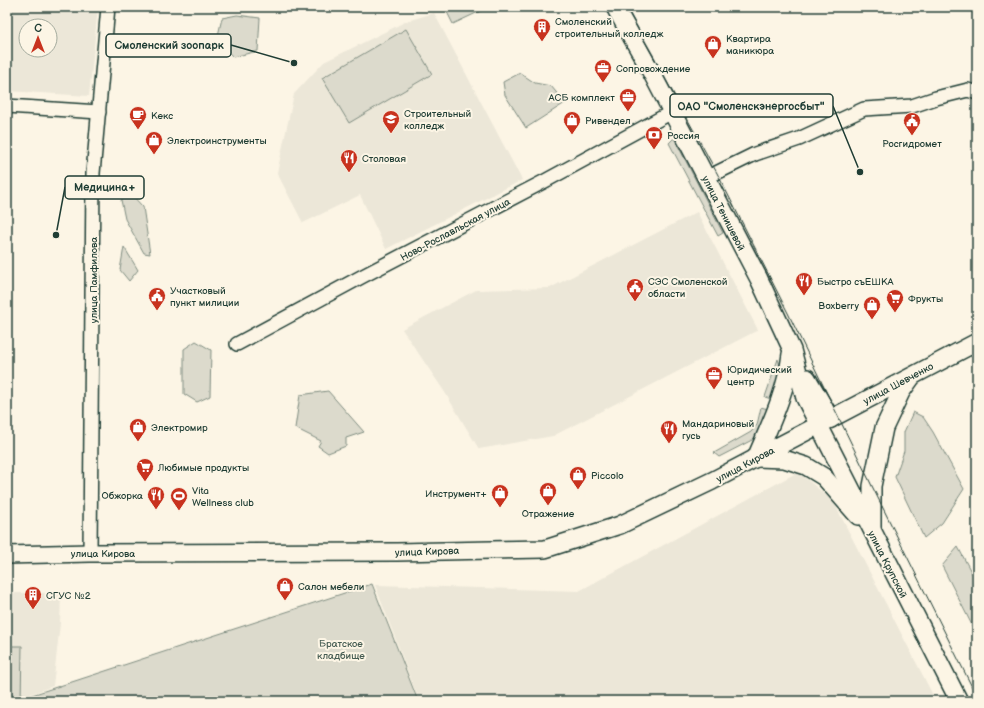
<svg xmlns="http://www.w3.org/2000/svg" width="984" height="708" font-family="'Balsamiq Sans',sans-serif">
<rect width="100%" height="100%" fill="#fcf5e5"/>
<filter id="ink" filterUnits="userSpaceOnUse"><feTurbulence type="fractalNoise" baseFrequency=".025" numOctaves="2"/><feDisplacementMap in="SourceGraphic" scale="8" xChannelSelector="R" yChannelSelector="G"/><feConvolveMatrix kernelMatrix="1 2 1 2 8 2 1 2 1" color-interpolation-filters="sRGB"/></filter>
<g filter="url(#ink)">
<g fill="#ece7d8" fill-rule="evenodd">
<path d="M 7,7 L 98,7 L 89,96 L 7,91 ZM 26,26 L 50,26 L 50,50 L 26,50 Z"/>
<path d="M 434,13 L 522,180 L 386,249 L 360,195 L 303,223 L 277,173 L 294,94 L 324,62 L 407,21 Z"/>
<path d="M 697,212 L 758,330 L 553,436 L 479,449 L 444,391 L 402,329 L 476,290 L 550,288 Z"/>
<path d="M 798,472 L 833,501 L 936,701 L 419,701 L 375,585 L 579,591 Z"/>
<path d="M 7,593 L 61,593 L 60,624 L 53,686 L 31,694 L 33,701 L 7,701 Z"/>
</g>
<g fill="#dcdacc" stroke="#7e8c80">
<path d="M 448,7 L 489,7 L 453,24 L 445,8 Z"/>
<path d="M 237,15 L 260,18 L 258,51 L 233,57 L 217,40 L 222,18 Z"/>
<path d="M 406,29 L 432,74 L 349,123 L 322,78 Z"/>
<path d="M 520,73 L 535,83 L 551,86 L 565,103 L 526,128 L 505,95 L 503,82 Z"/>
<path d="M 674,138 L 723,233 L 718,236 L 669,143 Z"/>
<path d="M 131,194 L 143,207 L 150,254 L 144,253 L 125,219 L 121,200 Z"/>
<path d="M 124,247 L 138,270 L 129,281 L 120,270 Z"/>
<path d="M 196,341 L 211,350 L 210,396 L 197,402 L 184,394 L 184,349 Z"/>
<path d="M 778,359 L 781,369 L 774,400 L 765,397 Z"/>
<path d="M 328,391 L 364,432 L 346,438 L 346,446 L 328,453 L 318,446 L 321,441 L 295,428 L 300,395 Z"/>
<path d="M 761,407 L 771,410 L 761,434 L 752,440 L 719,457 L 714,453 L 751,432 L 757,425 Z"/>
<path d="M 913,412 L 923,417 L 933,432 L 964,489 L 942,523 L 924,538 L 895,477 L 904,451 L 904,432 Z"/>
<path d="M 958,547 L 977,583 L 977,635 L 942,566 Z"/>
<path d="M 372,584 L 418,701 L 34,701 L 32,695 Z"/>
<path d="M 7,646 L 22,646 L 21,701 L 7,701 Z"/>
</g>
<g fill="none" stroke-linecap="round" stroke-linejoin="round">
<defs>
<g id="minor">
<path d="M 7,106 L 99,112"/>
<path d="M 706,178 L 755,154 L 799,139 L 864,109 L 912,106 L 936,98 L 968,90 L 977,93"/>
<path d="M 237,344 L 363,276 L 545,181 L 672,112"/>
<path d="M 90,553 L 93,173 L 108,7"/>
</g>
<g id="major">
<path d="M 615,7 L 647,64 L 759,279 L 792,350 L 805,398 L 959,701"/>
<path d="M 807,378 L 831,419"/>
<path d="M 756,458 C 770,425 787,390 791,354"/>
<path d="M 757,458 L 784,459 L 806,466 L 824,477 L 858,516"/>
<path d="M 872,527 L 872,486 L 884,428 L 901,392 L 911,378"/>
<path d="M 7,555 L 90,553 L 397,552 L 545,549 L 620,525 L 712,481 L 977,342"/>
</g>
</defs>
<use href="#minor" stroke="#1f3d34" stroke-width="16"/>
<use href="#major" stroke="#1f3d34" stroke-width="20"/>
<use href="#minor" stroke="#fcf5e5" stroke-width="13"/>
<use href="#major" stroke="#fcf5e5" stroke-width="17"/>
<path stroke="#1f3d34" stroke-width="1" d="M 626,7 L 717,173 L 788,313 L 872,486 L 977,697"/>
</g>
</g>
<defs>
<symbol id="building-pin" viewBox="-11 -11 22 30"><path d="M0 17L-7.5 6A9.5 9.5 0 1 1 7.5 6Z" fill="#c8321e" stroke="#fcf5e5"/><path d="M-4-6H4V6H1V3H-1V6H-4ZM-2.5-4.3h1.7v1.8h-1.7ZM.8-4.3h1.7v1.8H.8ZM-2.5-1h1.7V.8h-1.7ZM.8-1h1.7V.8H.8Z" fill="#fff"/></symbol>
<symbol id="shop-pin" viewBox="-11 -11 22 30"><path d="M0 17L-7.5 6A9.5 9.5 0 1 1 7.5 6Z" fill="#c8321e" stroke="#fcf5e5"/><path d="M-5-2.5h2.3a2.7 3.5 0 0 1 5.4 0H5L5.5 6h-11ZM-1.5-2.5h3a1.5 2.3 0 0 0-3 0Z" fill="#fff"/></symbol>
<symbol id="office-pin" viewBox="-11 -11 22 30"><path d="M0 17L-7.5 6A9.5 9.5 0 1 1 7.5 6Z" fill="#c8321e" stroke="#fcf5e5"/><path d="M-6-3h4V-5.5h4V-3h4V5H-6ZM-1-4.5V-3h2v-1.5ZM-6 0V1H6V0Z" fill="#fff"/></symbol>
<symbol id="cafe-pin" viewBox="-11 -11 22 30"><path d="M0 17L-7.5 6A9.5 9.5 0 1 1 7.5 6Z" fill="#c8321e" stroke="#fcf5e5"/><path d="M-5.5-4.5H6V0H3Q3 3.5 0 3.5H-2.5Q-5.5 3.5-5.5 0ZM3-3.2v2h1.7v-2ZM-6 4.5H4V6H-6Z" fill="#fff"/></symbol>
<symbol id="university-pin" viewBox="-11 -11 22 30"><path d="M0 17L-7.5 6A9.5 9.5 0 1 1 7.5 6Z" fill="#c8321e" stroke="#fcf5e5"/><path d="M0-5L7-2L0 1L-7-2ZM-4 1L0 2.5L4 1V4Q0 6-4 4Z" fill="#fff"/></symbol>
<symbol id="civic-pin" viewBox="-11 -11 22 30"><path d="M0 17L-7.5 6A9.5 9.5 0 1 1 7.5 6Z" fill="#c8321e" stroke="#fcf5e5"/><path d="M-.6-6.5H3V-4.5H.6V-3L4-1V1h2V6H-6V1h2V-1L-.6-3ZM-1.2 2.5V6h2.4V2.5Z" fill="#fff"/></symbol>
<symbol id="bank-pin" viewBox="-11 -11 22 30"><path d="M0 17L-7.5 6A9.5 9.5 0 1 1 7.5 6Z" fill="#c8321e" stroke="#fcf5e5"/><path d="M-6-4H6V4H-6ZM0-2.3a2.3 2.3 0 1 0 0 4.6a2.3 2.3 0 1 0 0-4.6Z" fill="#fff"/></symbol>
<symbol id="restaurant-pin" viewBox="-11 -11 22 30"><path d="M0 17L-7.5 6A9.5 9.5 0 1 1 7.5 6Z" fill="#c8321e" stroke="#fcf5e5"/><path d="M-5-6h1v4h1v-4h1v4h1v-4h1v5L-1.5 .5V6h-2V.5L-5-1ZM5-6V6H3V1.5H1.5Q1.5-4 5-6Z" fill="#fff"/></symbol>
<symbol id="supermarket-pin" viewBox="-11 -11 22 30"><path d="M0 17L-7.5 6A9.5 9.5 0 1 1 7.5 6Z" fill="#c8321e" stroke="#fcf5e5"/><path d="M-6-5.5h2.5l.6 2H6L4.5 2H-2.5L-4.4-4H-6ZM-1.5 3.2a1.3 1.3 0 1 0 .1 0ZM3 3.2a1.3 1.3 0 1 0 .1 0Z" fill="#fff"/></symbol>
<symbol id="stadium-pin" viewBox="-11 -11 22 30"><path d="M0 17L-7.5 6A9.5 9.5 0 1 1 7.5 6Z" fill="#c8321e" stroke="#fcf5e5"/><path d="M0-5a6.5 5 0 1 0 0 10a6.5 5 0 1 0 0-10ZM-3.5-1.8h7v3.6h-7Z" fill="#fff"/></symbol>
</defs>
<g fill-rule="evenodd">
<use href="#building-pin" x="532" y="17" width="20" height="27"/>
<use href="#shop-pin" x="703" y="34" width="20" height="27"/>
<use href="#office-pin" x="593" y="58" width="20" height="27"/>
<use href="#office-pin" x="618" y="87" width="20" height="27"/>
<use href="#cafe-pin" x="128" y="105" width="20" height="27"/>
<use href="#university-pin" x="381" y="109" width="20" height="27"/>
<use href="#shop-pin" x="562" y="110" width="20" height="27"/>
<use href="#civic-pin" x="902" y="111" width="20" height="27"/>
<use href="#bank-pin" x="644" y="125" width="20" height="27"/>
<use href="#shop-pin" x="144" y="130" width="20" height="27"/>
<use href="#restaurant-pin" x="339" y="148" width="20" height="27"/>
<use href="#restaurant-pin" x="794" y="271" width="20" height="27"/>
<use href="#civic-pin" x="625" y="277" width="20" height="27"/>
<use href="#civic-pin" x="147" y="286" width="20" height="27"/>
<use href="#supermarket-pin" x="885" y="288" width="20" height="27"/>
<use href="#shop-pin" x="862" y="295" width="20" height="27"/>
<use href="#office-pin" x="704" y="365" width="20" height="27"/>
<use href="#shop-pin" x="128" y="417" width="20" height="27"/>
<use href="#restaurant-pin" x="659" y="419" width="20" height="27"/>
<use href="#supermarket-pin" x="135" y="457" width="20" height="27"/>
<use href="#shop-pin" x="568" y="465" width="20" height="27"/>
<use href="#shop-pin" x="538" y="481" width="20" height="27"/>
<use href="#shop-pin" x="490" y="483" width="20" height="27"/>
<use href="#restaurant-pin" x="146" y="485" width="20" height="27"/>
<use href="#stadium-pin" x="169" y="486" width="20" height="27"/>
<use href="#shop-pin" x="275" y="576" width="20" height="27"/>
<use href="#building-pin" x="23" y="585" width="20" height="27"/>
</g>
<g text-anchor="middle" stroke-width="4" stroke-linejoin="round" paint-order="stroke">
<g font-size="10" fill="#1f3d34" stroke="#fcf5e5" text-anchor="start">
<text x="555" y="25">Смоленский<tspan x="555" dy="12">строительный колледж</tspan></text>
<text x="726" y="42">Квартира<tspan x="726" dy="12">маникюра</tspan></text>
<text x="616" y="72">Сопровождение</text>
<text x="615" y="101" text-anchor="end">АСБ комплект</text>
<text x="404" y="117">Строительный<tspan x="404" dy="12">колледж</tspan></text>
<text x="151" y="119">Кекс</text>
<text x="585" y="124">Ривендел</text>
<text x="667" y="139">Россия</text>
<text x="167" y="144">Электроинструменты</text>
<text x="912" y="147" text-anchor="middle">Росгидромет</text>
<text x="362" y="162">Столовая</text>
<text x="648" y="285">СЭС Смоленской<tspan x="648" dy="12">области</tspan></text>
<text x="817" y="285">Быстро съЕШКА</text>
<text x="170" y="294">Участковый<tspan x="170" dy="12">пункт милиции</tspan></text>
<text x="908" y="302">Фрукты</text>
<text x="859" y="309" text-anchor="end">Boxberry</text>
<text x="727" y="373">Юридический<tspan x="727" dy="12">центр</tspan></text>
<text x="682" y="427">Мандариновый<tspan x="682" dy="12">гусь</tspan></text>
<text x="151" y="431">Электромир</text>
<text x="158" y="471">Любимые продукты</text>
<text x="591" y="479">Piccolo</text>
<text x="192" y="494">Vita<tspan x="192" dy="12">Wellness club</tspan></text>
<text x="487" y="497" text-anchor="end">Инструмент+</text>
<text x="143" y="499" text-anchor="end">Обжорка</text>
<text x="548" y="517" text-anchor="middle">Отражение</text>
<text x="298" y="590">Салон мебели</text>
<text x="46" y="599">СГУС №2</text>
</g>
<g font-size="10" fill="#1f3d34" stroke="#fcf5e5">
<text transform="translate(724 213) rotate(63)" y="4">улица Тенишевой</text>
<text transform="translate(455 229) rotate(-28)" y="4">Ново-Рославльская улица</text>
<text transform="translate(93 280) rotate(-90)" y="4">улица Памфилова</text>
<text transform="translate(898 383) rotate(-28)" y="4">улица Шевченко</text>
<text transform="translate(745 464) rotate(-28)" y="4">улица Кирова</text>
<text transform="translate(427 551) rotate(-2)" y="4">улица Кирова</text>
<text x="103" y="557">улица Кирова</text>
<text transform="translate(888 564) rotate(63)" y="4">улица Крупской</text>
</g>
<g font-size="10" fill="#455c52" stroke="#fcf5e5">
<text x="341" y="647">Братское<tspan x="341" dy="12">кладбище</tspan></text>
</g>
</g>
<path fill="none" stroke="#1f3d34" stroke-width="1.5" d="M294 63L231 45M860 172L833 106M56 235L65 187"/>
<g fill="#1f3d34" stroke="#fcf5e5" stroke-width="1.5">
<circle cx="294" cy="63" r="4"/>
<circle cx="860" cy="172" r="4"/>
<circle cx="56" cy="235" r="4"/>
</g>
<g fill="#fcf5e5" stroke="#1f3d34" stroke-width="1.5">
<rect x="106" y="34" width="125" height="23" rx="4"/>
<rect x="670" y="94" width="163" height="23" rx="4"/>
<rect x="65" y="176" width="79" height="23" rx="4"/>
</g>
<g font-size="11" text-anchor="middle" font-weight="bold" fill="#1f3d34">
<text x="169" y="49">Смоленский зоопарк</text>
<text x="751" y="110">ОАО "Смоленскэнергосбыт"</text>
<text x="105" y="191">Медицина+</text>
</g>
<rect width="984" height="708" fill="none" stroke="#fcf5e5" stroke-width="24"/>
<rect x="12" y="12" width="960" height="684" fill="none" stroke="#1f3d34" stroke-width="1.5" filter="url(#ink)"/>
<g transform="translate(38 38)"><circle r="19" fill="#fcf5e5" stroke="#a4ab9e"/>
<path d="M0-3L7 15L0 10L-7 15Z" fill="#c8321e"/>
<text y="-6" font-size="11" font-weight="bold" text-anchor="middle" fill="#1f3d34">С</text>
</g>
</svg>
